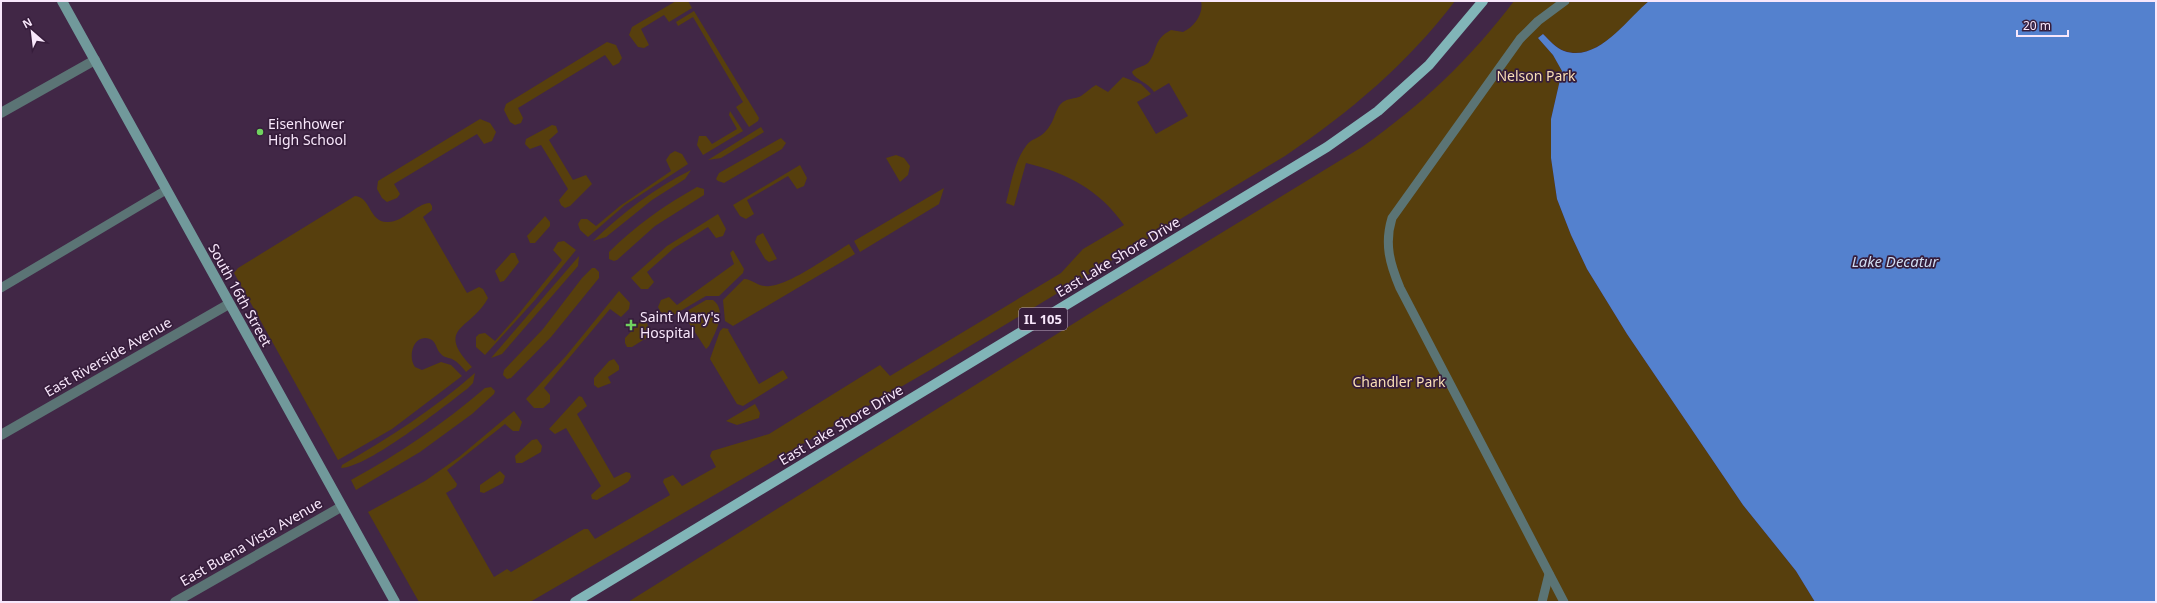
<svg xmlns="http://www.w3.org/2000/svg" width="2157" height="603" font-family="'Noto Sans',sans-serif">
<rect width="100%" height="100%" fill="#412746"/>
<g fill="#573f0d">
<path d="M 676,1 L 688,1 L 692,8 L 669,22 L 664,15 L 641,29 L 649,45 L 644,48 L 638,47 L 629,35 L 632,27 Z"/>
<path d="M 1201,1 L 1455,1 C 1408,63 1349,113 1285,156 L 930,370 L 530,602 L 419,602 L 368,512 L 425,481 L 459,457 L 514,411 L 522,422 L 519,431 L 513,431 L 505,424 L 447,470 L 457,484 L 456,487 L 446,493 L 494,577 L 507,569 L 511,572 L 584,529 L 588,529 L 595,539 L 670,495 L 663,482 L 664,479 L 673,475 L 682,486 L 716,467 L 710,456 L 712,451 L 769,434 L 880,365 L 890,376 L 1061,273 L 1083,249 L 1124,225 C 1099,189 1066,173 1026,163 L 1014,206 L 1006,203 C 1011,184 1014,162 1026,146 C 1030,139 1040,138 1045,132 C 1054,122 1053,117 1058,108 C 1064,97 1073,100 1081,96 C 1087,92 1090,88 1096,85 L 1108,92 L 1123,77 L 1141,84 L 1151,94 L 1137,102 L 1156,134 L 1188,116 L 1169,83 L 1154,92 C 1149,83 1134,79 1132,72 C 1136,67 1143,67 1148,63 C 1158,52 1152,40 1171,30 L 1183,32 C 1194,27 1204,14 1201,1 Z"/>
<path d="M 1514,1 L 1649,1 C 1627,20 1598,62 1565,51 C 1556,48 1549,40 1543,34 L 1538,38 L 1553,55 L 1562,71 L 1551,119 L 1551,158 L 1557,199 L 1571,235 L 1587,269 L 1627,334 L 1743,505 L 1796,571 L 1815,602 L 628,602 L 1100,307 L 1362,147 C 1423,104 1469,60 1514,1 Z"/>
<path d="M 694,11 L 759,118 L 758,121 L 749,127 L 736,107 L 743,102 L 693,17 L 678,26 L 676,22 Z"/>
<path d="M 607,42 L 616,45 L 622,58 L 619,63 L 613,66 L 605,55 L 518,108 L 523,118 L 521,123 L 515,125 L 510,122 L 504,110 L 506,104 Z"/>
<path d="M 730,111 L 743,131 L 703,155 L 697,145 L 699,136 L 706,136 L 712,144 L 737,129 L 729,115 Z"/>
<path d="M 480,119 L 490,123 L 496,132 L 492,141 L 484,144 L 477,134 L 394,184 L 400,194 L 397,198 L 387,202 L 382,198 L 377,189 L 378,181 Z"/>
<path d="M 552,125 L 556,126 L 558,132 L 549,140 L 573,180 L 586,175 L 592,184 L 570,206 L 565,208 L 561,205 L 559,200 L 568,189 L 541,145 L 530,149 L 525,144 L 526,139 Z"/>
<path d="M 761,127 L 764,132 L 721,158 L 708,160 Z"/>
<path d="M 781,138 L 786,143 L 782,149 L 724,183 L 718,181 L 716,179 L 719,173 Z"/>
<path d="M 675,151 L 682,154 L 688,164 L 625,205 L 588,237 L 580,230 L 578,224 L 581,219 L 587,219 L 596,226 L 620,206 L 671,171 L 666,160 L 670,154 Z"/>
<path d="M 896,155 L 904,158 L 910,166 L 908,175 L 900,182 L 886,158 Z"/>
<path d="M 800,165 L 807,178 L 804,186 L 797,189 L 788,176 L 747,200 L 754,214 L 746,219 L 740,216 L 733,205 Z"/>
<path d="M 691,170 L 685,179 L 652,200 L 606,237 L 593,241 C 622,213 655,188 691,170 Z"/>
<path d="M 697,187 L 704,189 L 704,195 L 655,226 L 617,260 L 614,261 L 609,259 L 609,252 C 635,226 665,205 697,187 Z"/>
<path d="M 944,188 L 939,204 L 860,252 L 854,241 Z"/>
<path d="M 355,196 C 371,197 369,222 387,222 C 403,223 415,204 430,203 L 432,206 L 432,210 L 423,217 L 467,293 L 479,287 L 483,289 L 488,298 C 471,330 434,327 472,367 L 466,372 C 462,367 458,362 452,359 C 449,358 443,357 441,354 C 436,350 437,342 430,339 C 414,333 407,356 415,367 L 422,370 L 441,362 L 451,365 L 462,376 L 392,429 L 338,460 L 234,273 L 238,268 Z"/>
<path d="M 718,214 L 726,229 L 723,236 L 716,238 L 708,227 L 674,248 L 647,272 L 654,282 L 648,289 L 641,289 L 631,278 L 667,246 Z"/>
<path d="M 545,216 L 550,222 L 550,226 L 535,243 L 530,243 L 527,236 Z"/>
<path d="M 763,233 L 777,259 L 769,262 L 765,259 L 755,242 L 757,236 Z"/>
<path d="M 564,241 L 576,250 L 535,300 L 485,355 L 476,347 L 476,337 L 479,334 L 485,333 L 495,341 L 517,316 L 562,260 L 553,250 L 558,242 Z"/>
<path d="M 849,244 L 855,254 L 733,326 L 725,321 L 723,300 L 744,279 C 751,278 759,288 770,286 C 791,284 829,256 849,244 Z"/>
<path d="M 733,250 L 744,269 L 743,273 L 719,296 L 706,296 L 665,320 L 658,307 L 661,300 L 669,297 L 677,305 L 734,264 L 730,253 Z"/>
<path d="M 511,253 L 515,253 L 519,262 L 504,281 L 500,282 L 495,271 Z"/>
<path d="M 579,256 L 578,266 L 502,354 L 491,358 Z"/>
<path d="M 592,268 L 595,268 L 599,272 L 599,278 L 551,337 L 511,378 L 507,379 L 503,375 L 504,370 L 543,329 L 582,278 Z"/>
<path d="M 619,291 L 630,303 L 629,309 L 621,317 L 610,309 L 544,388 L 550,395 L 550,402 L 543,408 L 534,408 L 526,399 L 566,356 Z"/>
<path d="M 706,300 L 713,300 C 728,311 715,333 709,346 L 706,349 L 685,317 L 687,311 Z"/>
<path d="M 641,321 L 647,323 L 651,335 L 632,347 L 627,347 L 625,343 L 625,338 Z"/>
<path d="M 723,328 L 729,329 L 728,330 L 759,384 L 783,370 L 788,378 L 743,406 L 737,404 L 710,359 L 720,331 Z"/>
<path d="M 614,359 L 619,366 L 619,370 L 608,377 L 611,383 L 598,388 L 594,385 L 594,378 L 609,361 Z"/>
<path d="M 475,373 L 473,383 L 467,389 C 443,407 369,467 341,468 L 342,465 C 389,438 434,409 475,373 Z"/>
<path d="M 491,387 L 495,391 L 494,394 L 472,414 L 420,452 L 356,490 L 351,480 C 399,454 443,424 485,388 Z"/>
<path d="M 579,396 L 582,397 L 587,406 L 577,414 L 614,478 L 626,472 L 630,473 L 631,477 L 628,482 L 597,500 L 592,499 L 591,495 L 601,486 L 566,428 L 555,434 L 549,429 Z"/>
<path d="M 755,404 L 760,413 L 759,418 L 737,425 L 726,421 Z"/>
<path d="M 537,439 L 542,446 L 541,452 L 522,463 L 516,463 L 515,456 L 532,440 Z"/>
<path d="M 500,471 L 505,476 L 503,483 L 484,493 L 480,492 L 480,485 Z"/>
</g>
<path fill="#5481ce" d="M 1649,1 L 2156,1 L 2156,602 L 1815,602 L 1796,571 L 1743,505 L 1627,334 L 1587,269 L 1571,235 L 1557,199 L 1551,158 L 1551,119 L 1562,71 L 1553,55 L 1538,38 L 1543,34 C 1549,40 1556,48 1564,51 C 1598,63 1627,19 1649,1 Z"/>
<g fill="none" stroke-linecap="round" stroke-linejoin="round">
<g stroke="#5b7475" stroke-width="9">
<path d="M 1,288 L 166,190"/>
<path d="M 1542,602 L 1549,574"/>
<path d="M 1564,602 L 1400,288 C 1390,264 1384,244 1392,218 L 1520,39 L 1538,21 L 1565,1"/>
</g>
<g stroke="#5b7475" stroke-width="10">
<path d="M 1,113 L 95,60"/>
<path d="M 1,435 L 229,304"/>
<path d="M 175,602 L 341,507"/>
</g>
<path stroke="#71999b" stroke-width="10" d="M 62,1 L 395,602"/>
<path stroke="#81b5b8" stroke-width="10" d="M 575,602 L 1327,147 L 1378,111 L 1429,65 L 1483,1"/>
</g>
<g fill="#70d35f" stroke="#361d3b" stroke-width="1.5">
<circle cx="260" cy="132" r="4"/>
<path d="M629 319h4v4h4v4h-4v4h-4v-4h-4v-4h4z"/>
</g>
<g text-anchor="middle" stroke-width="3.5" stroke-linejoin="round" paint-order="stroke">
<rect fill="#361d3b" stroke="#beaac1" stroke-width="1" x="1019" y="308" width="48" height="22" rx="3"/>
<g font-size="13" font-weight="bold" fill="#f8e7fb">
<text x="1043" y="324">IL 105</text>
</g>
<g font-size="14" fill="#f9dfb4" stroke="#361d3b">
<text x="1536" y="81">Nelson Park</text>
<text x="1399" y="387">Chandler Park</text>
</g>
<g font-size="14" fill="#f8e7fb" stroke="#361d3b" text-anchor="start">
<text x="268" y="129">Eisenhower<tspan x="268" dy="16">High School</tspan></text>
<text x="640" y="322">Saint Mary's<tspan x="640" dy="16">Hospital</tspan></text>
</g>
<g font-size="14" fill="#f8e7fb" stroke="#361d3b">
<text transform="translate(1118 257) rotate(-31)" y="5">East Lake Shore Drive</text>
<text transform="translate(240 295) rotate(61)" y="5">South 16th Street</text>
<text transform="translate(108 357) rotate(-30)" y="5">East Riverside Avenue</text>
<text transform="translate(841 425) rotate(-31)" y="5">East Lake Shore Drive</text>
<text transform="translate(251 542) rotate(-30)" y="5">East Buena Vista Avenue</text>
</g>
<g font-size="15" font-style="italic" fill="#cfdbf0" stroke="#361d3b">
<text x="1895" y="267">Lake Decatur</text>
</g>
</g>
<rect width="2157" height="603" fill="none" stroke="#f8e7fb" stroke-width="4"/>
<g transform="translate(32 32) rotate(332)" stroke="#361d3b" stroke-width="3" paint-order="stroke">
<path d="M0-3L7 15L0 10L-7 15Z" fill="#f8e7fb"/>
<text y="-6" font-size="11" font-weight="bold" text-anchor="middle" fill="#f8e7fb">N</text>
</g>
<path d="M2017 30v6h51v-6" fill="none" stroke="#f8e7fb" stroke-width="2"/>
<text x="2023" y="30" font-size="12" fill="#f8e7fb" stroke="#361d3b" stroke-width="3" paint-order="stroke">20 m</text>
</svg>
